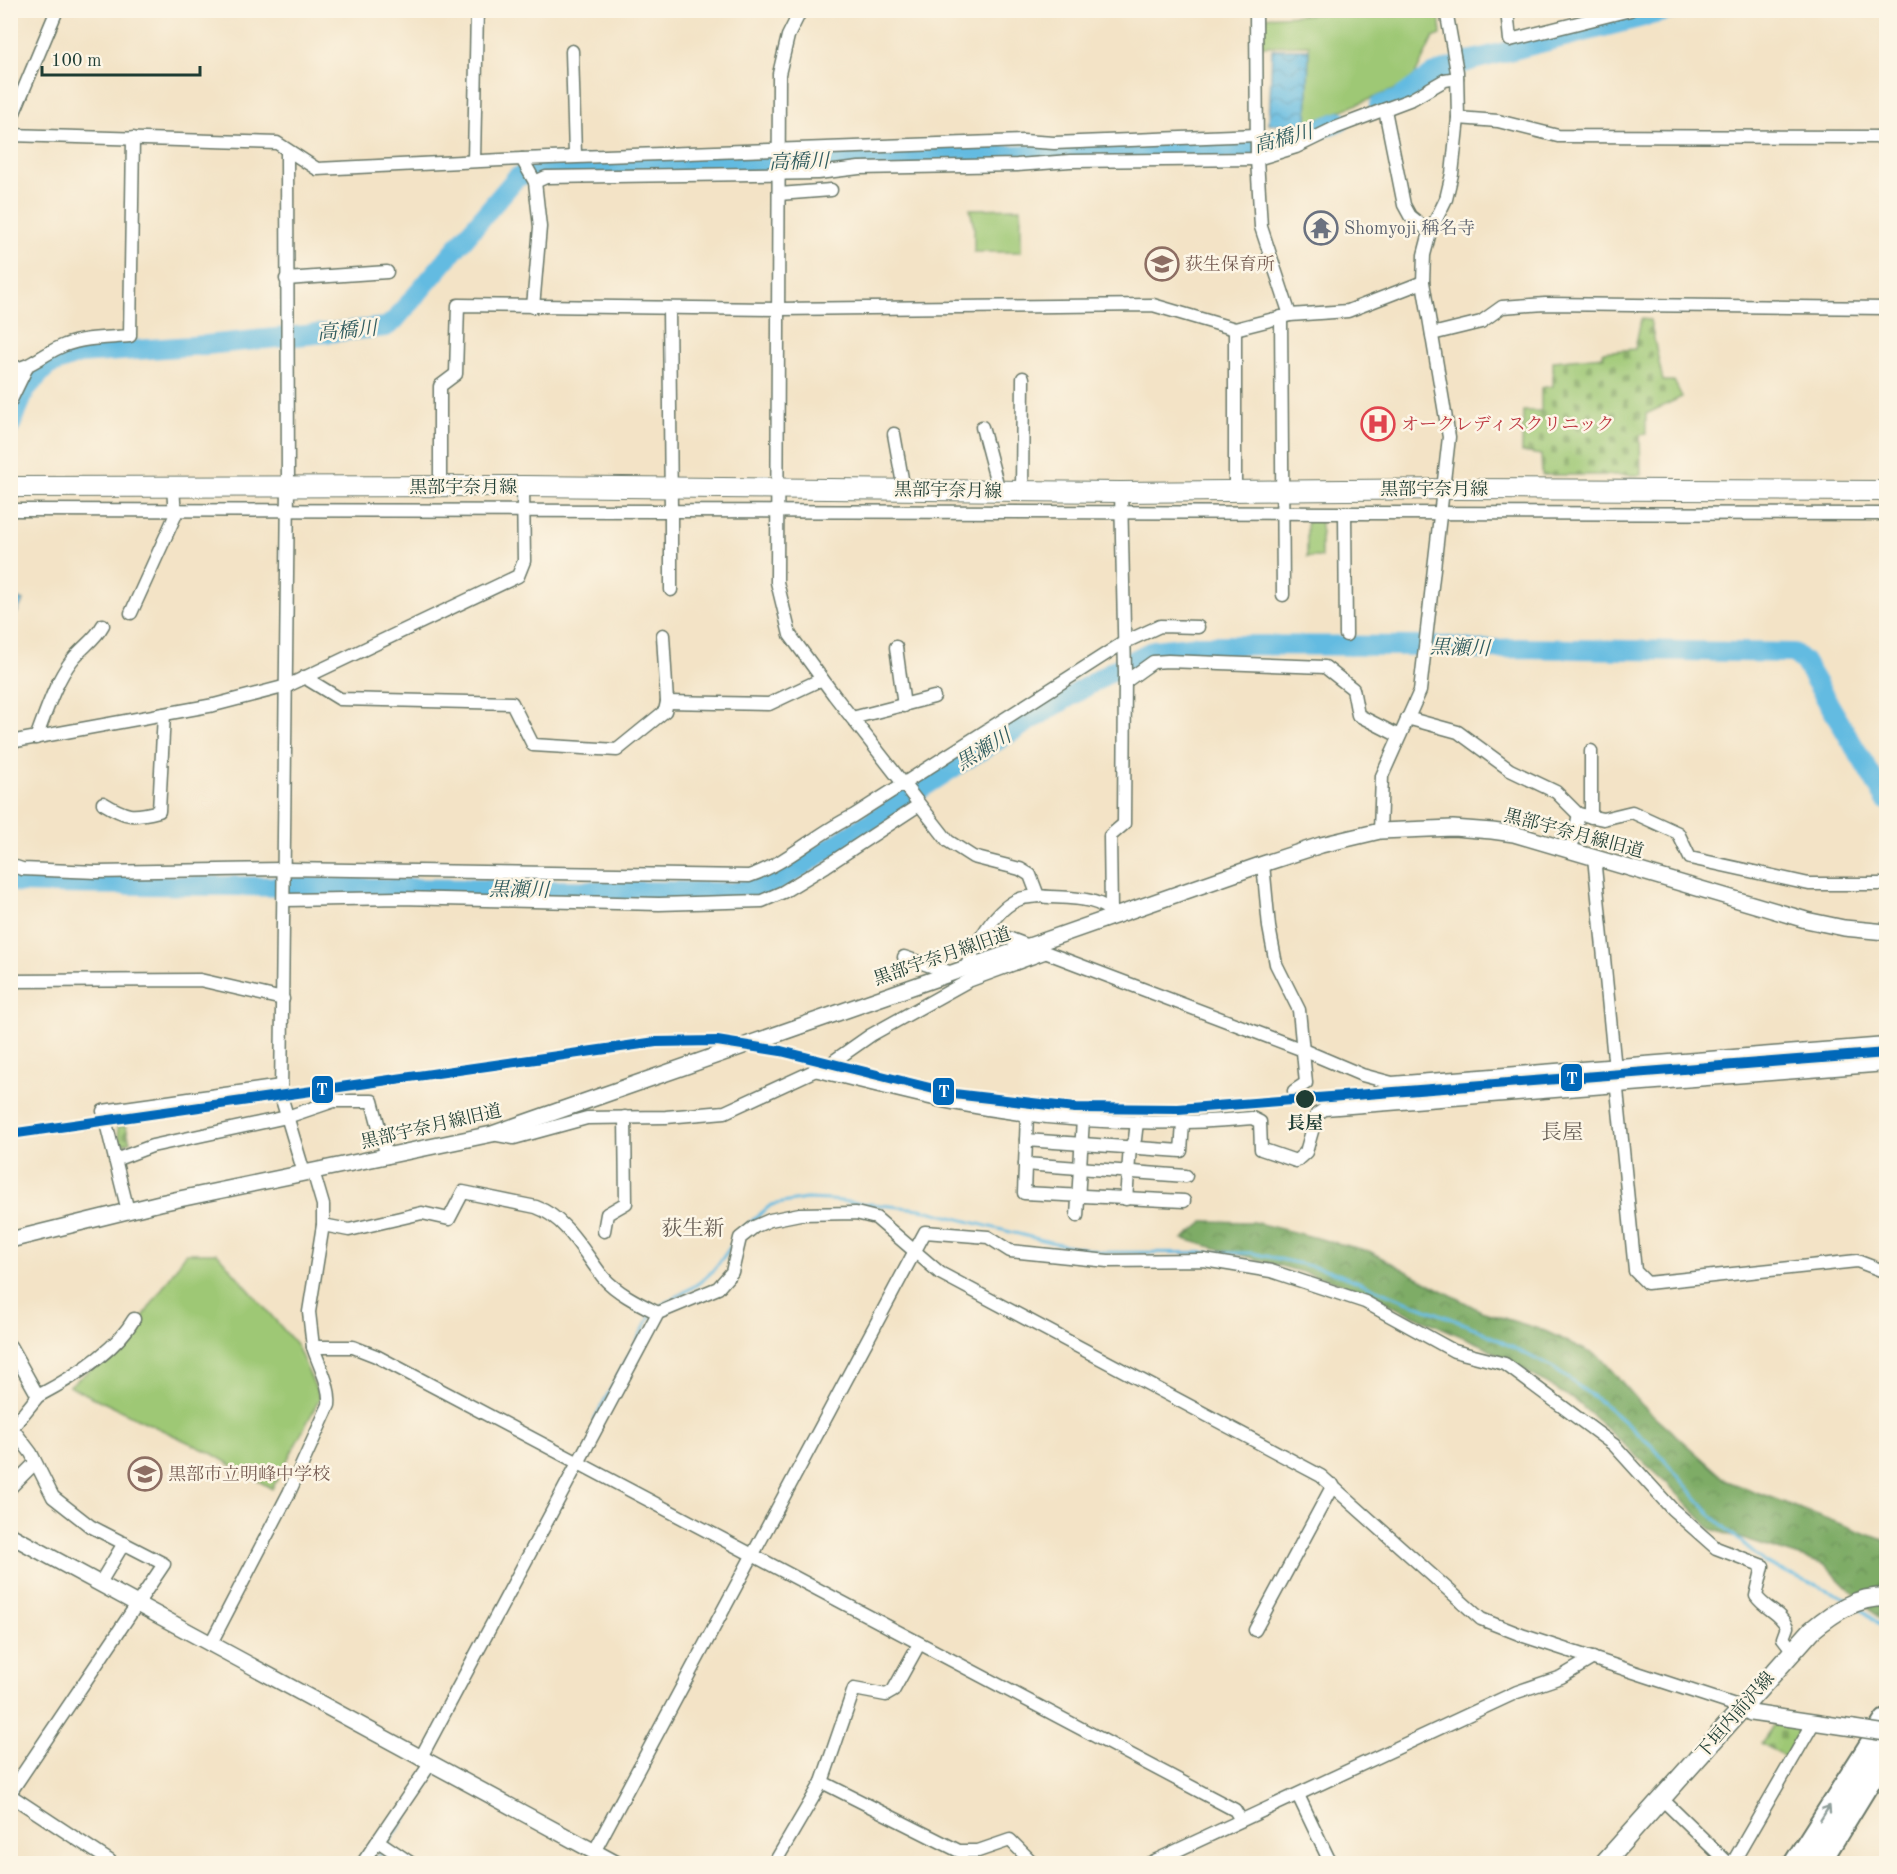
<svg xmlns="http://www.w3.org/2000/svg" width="1897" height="1874" font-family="'Old Standard TT','Noto Serif JP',serif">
<defs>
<pattern id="forest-crowns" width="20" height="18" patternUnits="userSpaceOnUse" patternTransform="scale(1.5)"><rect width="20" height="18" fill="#7eac66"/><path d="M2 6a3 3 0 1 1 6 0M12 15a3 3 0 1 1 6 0" fill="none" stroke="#678d55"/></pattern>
<pattern id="cemetery-stones" width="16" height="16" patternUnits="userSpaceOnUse" patternTransform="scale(1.5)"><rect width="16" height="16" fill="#9ec874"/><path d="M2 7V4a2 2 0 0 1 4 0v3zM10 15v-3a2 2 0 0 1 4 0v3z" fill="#80a460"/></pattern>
<pattern id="water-waves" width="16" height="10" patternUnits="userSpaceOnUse" patternTransform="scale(1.5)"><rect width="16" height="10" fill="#64bbe1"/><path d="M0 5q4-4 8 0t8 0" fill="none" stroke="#5299b7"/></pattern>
</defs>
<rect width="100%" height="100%" fill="#fcf5e5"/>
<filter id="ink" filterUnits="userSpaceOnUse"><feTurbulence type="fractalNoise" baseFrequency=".0167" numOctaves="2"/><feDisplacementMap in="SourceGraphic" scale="12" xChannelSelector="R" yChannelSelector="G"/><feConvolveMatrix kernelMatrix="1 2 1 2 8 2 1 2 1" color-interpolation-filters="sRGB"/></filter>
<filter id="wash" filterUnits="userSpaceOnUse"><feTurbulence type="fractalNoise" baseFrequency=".008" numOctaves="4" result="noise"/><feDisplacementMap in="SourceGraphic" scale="24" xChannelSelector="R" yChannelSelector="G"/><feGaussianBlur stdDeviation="1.35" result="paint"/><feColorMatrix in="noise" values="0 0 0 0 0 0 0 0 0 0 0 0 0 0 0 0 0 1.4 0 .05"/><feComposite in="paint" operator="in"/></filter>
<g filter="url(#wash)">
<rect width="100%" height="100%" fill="#f3e3c6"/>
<path fill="url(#forest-crowns)" stroke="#4e744d" stroke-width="1.5" d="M 1205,1221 L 1253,1222 L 1369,1251 L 1481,1311 L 1545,1331 L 1600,1357 L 1642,1405 L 1727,1481 L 1886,1541 L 1886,1625 L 1825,1565 L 1711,1529 L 1668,1484 L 1576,1401 L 1486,1347 L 1338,1282 L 1183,1239 Z"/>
<g fill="url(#cemetery-stones)" stroke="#5e8254" stroke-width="1.5">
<path d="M 1641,319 L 1650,320 L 1663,381 L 1674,381 L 1682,397 L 1646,414 L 1646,434 L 1640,435 L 1641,475 L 1542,475 L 1541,455 L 1522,452 L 1523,411 L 1541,411 L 1541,388 L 1553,386 L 1553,361 L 1603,356 L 1602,352 L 1635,349 Z"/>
<path d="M 126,1126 L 130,1142 L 121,1144 L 117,1127 Z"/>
<path d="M 1785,1723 L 1806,1727 L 1786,1758 L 1761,1743 L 1773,1726 Z"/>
</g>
<g fill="#9ec874" stroke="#5e8254" stroke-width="1.5">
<path d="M 1317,10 L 1439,11 L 1441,35 L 1433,38 L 1415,75 L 1401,87 L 1307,124 L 1309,45 L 1261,46 L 1263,17 L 1318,14 Z"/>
<path d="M 1021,208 L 1021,252 L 974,252 L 974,227 L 970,209 Z"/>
<rect x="1307" y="518" width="14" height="39"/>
<path d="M 186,1253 L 217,1253 L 296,1344 L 320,1398 L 272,1489 L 211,1453 L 69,1386 L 126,1342 Z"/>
</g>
<g fill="url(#water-waves)" stroke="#427c8a" stroke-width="1.5">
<path d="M 1272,49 L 1309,49 L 1307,124 L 1269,124 Z"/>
<path d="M 11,596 L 23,601 L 11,625 Z"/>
</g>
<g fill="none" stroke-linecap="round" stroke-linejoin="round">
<g stroke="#64bbe1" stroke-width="3">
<path d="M 741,1230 L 771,1205 L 806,1199 L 830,1200 L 920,1209 L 1050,1242 L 1102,1252 L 1252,1253 L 1328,1270 L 1477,1329 L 1553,1368 L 1605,1405 L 1653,1447 L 1713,1517 L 1765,1563 L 1847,1599"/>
<path d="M 660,1306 C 700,1284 709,1281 734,1241"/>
<path d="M 594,1420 L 651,1315"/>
<path d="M 1860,1608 L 1886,1630"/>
<path d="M 388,1844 L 436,1772"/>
<path d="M 374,1864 L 384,1849"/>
</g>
<g stroke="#64bbe1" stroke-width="20">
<path d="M 1379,106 L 1400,98 L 1433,74 L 1473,60 L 1671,10"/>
<path d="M 10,427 L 26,389 L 47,366 L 79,354 L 206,345 L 386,327 L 394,321 L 516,178 L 542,167 L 1242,149 L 1307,134 L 1340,121"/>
<path d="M 10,880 L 20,883 L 52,884 L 733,892 L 776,883 L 959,764 L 1112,671 L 1154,650 L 1198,645 L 1448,646 L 1476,650 L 1519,648 L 1794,653 L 1804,662 L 1886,800"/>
</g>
</g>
</g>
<g filter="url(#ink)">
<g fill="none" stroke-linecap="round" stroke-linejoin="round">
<defs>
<g id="minor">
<path d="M 801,10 L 788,36 L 779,74 L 777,582 L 790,635 L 834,695 L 948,841 L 973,857 L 1020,869 L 1030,875 L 1038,896 C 1062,899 1101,894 1115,917"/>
<path d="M 1256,10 L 1257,159 L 1261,227 L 1290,315"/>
<path d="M 1507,10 L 1510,40 L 1630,10"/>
<path d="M 572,51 L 575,155"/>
<path d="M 1385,110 L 1404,205 L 1410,216 L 1430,232"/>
<path d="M 1458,118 L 1498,121 L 1558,136 L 1886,137"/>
<path d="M 10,122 L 57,10"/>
<path d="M 10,135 L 277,143 L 317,169 L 522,159 L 535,182 L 540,227 L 533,307"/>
<path d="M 287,152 L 288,487 L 281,1096 L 304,1173"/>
<path d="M 522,159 L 1023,141 L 1054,143 L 1257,135"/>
<path d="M 474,160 L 477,10"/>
<path d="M 535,182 L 546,177 L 818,173 L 859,168 L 1017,165 L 1070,161 L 1257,159 L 1296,147 L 1335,128 L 1412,99 L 1445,80 L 1457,78"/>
<path d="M 779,194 L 831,190"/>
<path d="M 286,279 L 387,272"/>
<path d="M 669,308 L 671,511 L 1345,513 L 1346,635"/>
<path d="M 1281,317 L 1283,595"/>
<path d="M 1432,334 L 1481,322 L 1502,307 L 1545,304 L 1886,308"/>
<path d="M 10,370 C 32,368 45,352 65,345 C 85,337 110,338 130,336 L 133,138"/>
<path d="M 10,402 L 26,369"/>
<path d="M 982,427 L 999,491"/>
<path d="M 894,434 L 904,490"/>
<path d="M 440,487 L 440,386 L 456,374 L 458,305 L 779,309 L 1153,305 L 1235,329 L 1290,315 L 1348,311 L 1423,282"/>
<path d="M 1022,491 L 1023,378"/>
<path d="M 1235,491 L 1235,329"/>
<path d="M 10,510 L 671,511 L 671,590"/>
<path d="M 1345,513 L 1886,514"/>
<path d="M 131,613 L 175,516 L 173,487"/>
<path d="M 896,647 L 904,706"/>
<path d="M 304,677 L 340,699 L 512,703 L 533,745 L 617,750 L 665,711 L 667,702 L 663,635"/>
<path d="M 1125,682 L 1153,662 L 1168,661 L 1325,667 L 1353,689 L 1358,715 L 1399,736"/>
<path d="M 667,702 L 769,704 L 822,679"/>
<path d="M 852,718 L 934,697"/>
<path d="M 1407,718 L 1458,732 L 1510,770 L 1556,792 L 1579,815"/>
<path d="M 36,738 C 46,712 55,682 72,660 C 82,647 95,640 103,625"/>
<path d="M 10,742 L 214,705 L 287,686 L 518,576 L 524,561 L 523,486"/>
<path d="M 103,803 C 126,817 132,818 159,811 L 164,714"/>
<path d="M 1591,817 L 1591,751"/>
<path d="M 1380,831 L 1382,776 L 1420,691 L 1449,437 L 1423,282 L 1424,255 L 1430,232 L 1446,199 L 1452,174 L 1458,118 L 1457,72 L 1446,10"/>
<path d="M 1571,850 L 1579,814 L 1603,819 L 1632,812 L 1678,833 L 1690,858 L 1809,884 L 1886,884"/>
<path d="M 1594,857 L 1635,1271 L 1647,1283 L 1857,1261 L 1886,1272"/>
<path d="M 1263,864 L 1269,927 L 1276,964 L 1299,1010 L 1306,1083 L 1294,1091"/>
<path d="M 10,865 L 22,869 L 97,872 L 285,869 L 749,876 C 786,864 817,833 853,816 L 1123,643 L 1160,626 L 1198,627"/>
<path d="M 285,900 L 400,898 L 659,904 L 762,901 L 783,892 L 826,866 L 919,805"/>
<path d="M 1111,911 L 1110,836 L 1124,824 L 1125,673 L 1121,492"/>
<path d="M 987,930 L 1303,1050 L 1362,1075 L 1392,1083 L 1886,1044"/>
<path d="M 904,957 L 952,973"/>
<path d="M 966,968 C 974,946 996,907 1020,899 C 1025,897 1033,897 1038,896"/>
<path d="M 10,981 L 200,980 L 283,999"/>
<path d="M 814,1070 C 860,1081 905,1093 952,1103 C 1049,1122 1153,1127 1252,1118 L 1260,1122 L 1261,1149 L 1296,1161 L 1306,1152 L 1317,1114 L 1325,1109 L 1886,1065"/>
<path d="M 1027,1114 L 1024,1193 L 1184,1201"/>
<path d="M 492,1134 L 514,1138 L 587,1118 L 666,1117 L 725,1112 L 831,1063 L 871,1035 L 968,981 L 1044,953"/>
<path d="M 1026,1140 L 1181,1151 L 1183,1124"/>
<path d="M 115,1160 L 152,1146 L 287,1117 L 334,1101 L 372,1101 L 387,1157"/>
<path d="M 1025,1164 L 1186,1176"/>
<path d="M 313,1171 L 323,1205 L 323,1225 L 309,1312 L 313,1347 L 353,1347 L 376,1356 L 1235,1810 L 1241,1820"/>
<path d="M 1126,1199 L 1130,1147 L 1135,1139 L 1137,1122"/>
<path d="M 128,1211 L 103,1111 L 281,1086"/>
<path d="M 1077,1216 L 1083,1119"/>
<path d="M 323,1225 L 349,1230 L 422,1213 L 449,1219 L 463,1192 L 536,1207 C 567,1218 584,1253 603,1277 C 617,1293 640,1304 658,1313"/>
<path d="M 604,1231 L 607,1214 L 626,1203 L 625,1117"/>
<path d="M 10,1346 L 38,1396 L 12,1428 L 31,1453 L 53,1497 L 90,1526 L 164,1564 L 10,1793"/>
<path d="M 38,1396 C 72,1378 115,1352 134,1319"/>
<path d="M 10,1488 L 35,1463"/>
<path d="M 100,1583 L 124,1543"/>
<path d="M 1255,1630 L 1333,1485"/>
<path d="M 210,1645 L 289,1493 L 329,1405 C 331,1386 319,1366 313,1347"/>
<path d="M 420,1759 L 658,1313 L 718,1288 L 732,1272 L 740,1238 L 754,1227 L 770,1220 L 800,1214 L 856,1213 L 876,1218 L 940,1273 L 1321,1476 L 1481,1619 L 1524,1636 L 1741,1707"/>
<path d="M 822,1782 L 959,1851 L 978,1851 L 1010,1840 L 1034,1864"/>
<path d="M 10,1795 L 110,1861 L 108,1864"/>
<path d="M 1298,1795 L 1331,1864"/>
<path d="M 1662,1799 L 1729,1864"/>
<path d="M 378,1841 L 412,1864"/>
<path d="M 594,1852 L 925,1232 L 988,1237 L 1010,1251 L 1108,1261 L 1204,1260 L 1271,1271 L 1365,1302 L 1454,1351 L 1505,1364 L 1614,1445 L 1672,1509 L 1716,1548 L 1763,1566 L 1756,1596 C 1766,1610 1780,1612 1787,1627 L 1783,1638 L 1793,1651"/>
<path d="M 362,1864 L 430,1764"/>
<path d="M 774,1864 L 822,1782 L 854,1689 L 886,1695 L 893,1691 L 919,1644"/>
<path d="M 1148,1864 L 1517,1692 L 1561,1677 L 1593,1658"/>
<path d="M 1732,1864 L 1814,1722"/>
</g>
<g id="tertiary">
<path d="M 10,1240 L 160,1203 L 492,1134 L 1263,864 L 1321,845 L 1380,831 L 1453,828 L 1492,831 L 1514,834 L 1806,920 L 1844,928 L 1886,932"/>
<path d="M 10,1535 L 617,1864"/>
<path d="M 1741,1707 L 1751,1713 L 1853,1728"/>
</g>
<path id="secondary" d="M 1603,1864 L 1812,1630 C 1835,1611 1856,1597 1886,1597"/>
<path id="primary" d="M 10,487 L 523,486 L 1121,492 L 1455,489 L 1886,491"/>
<g id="motorway">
<path d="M 1795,1864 L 1886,1721"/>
<path d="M 1818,1864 L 1886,1753"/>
</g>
</defs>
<use href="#minor" stroke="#697767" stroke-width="15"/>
<use href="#tertiary" stroke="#697767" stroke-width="18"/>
<use href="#secondary" stroke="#697767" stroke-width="21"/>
<use href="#primary" stroke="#697767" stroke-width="22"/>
<use href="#motorway" stroke="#697767" stroke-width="26"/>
<use href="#minor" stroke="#fff" stroke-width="12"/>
<use href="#tertiary" stroke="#fff" stroke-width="15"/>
<use href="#secondary" stroke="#fff" stroke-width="18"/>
<use href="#primary" stroke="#fff" stroke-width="20"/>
<use href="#motorway" stroke="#fff" stroke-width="22"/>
<defs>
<path id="tertiary-bridge" d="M 1853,1728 L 1886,1733"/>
</defs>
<use href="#tertiary-bridge" stroke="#697767" stroke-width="18" stroke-linecap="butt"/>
<use href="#tertiary-bridge" stroke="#fff" stroke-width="15"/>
<defs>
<path id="rail-1" d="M 10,1134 L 656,1042 L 717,1041 L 781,1051 L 954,1094 L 1075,1108 L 1178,1109 L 1886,1053"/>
</defs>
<use href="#rail-1" stroke="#fcf5e5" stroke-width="15"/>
<use href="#rail-1" stroke="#0068b9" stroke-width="10"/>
</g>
<defs><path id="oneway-shaft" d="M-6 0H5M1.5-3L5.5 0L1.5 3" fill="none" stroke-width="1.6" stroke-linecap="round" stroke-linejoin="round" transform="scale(1.5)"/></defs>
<use stroke="#8f9e9a" href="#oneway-shaft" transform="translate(1825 1813) rotate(-58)"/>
</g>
<defs>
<symbol id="temple-ring" viewBox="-11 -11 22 22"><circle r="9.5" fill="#fcf5e5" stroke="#6b7280" stroke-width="1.5"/><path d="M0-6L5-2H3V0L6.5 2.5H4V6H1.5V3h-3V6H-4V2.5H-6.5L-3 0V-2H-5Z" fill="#6b7280"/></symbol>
<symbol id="school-ring" viewBox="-11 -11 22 22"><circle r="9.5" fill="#fcf5e5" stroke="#8d6e63" stroke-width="1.5"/><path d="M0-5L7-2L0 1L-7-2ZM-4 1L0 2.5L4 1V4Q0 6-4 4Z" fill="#8d6e63"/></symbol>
<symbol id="hospital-ring" viewBox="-11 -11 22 22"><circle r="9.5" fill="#fcf5e5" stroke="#e0444e" stroke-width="1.5"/><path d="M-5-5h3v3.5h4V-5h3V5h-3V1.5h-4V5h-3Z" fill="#e0444e"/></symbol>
</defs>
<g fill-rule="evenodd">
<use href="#temple-ring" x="1302" y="209" width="38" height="38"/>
<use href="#school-ring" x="1143" y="245" width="38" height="38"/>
<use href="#hospital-ring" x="1359" y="405" width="38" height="38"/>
<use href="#school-ring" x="126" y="1455" width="38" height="38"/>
</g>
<circle fill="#1f3d34" stroke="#fcf5e5" stroke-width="2" cx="1305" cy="1099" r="10"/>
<g text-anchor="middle" stroke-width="5" stroke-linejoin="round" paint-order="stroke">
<g font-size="18" fill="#5b616d" stroke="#fcf5e5" text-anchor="start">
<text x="1344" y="234">Shomyoji 稱名寺</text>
</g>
<g font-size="18" fill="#785e54" stroke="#fcf5e5" text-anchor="start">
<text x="1185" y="270">荻生保育所</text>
<text x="168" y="1480">黒部市立明峰中学校</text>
</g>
<g font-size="18" fill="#be3a42" stroke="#fcf5e5" text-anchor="start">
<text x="1401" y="430">オークレディスクリニック</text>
</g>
<g font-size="18" fill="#1f3d34" stroke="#fcf5e5">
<text x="463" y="493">黒部宇奈月線</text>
<text x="1434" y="495">黒部宇奈月線</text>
<text transform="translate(948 490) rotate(1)" y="6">黒部宇奈月線</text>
<text transform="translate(1574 833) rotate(15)" y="6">黒部宇奈月線旧道</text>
<text transform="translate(942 956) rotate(-19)" y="6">黒部宇奈月線旧道</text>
<text transform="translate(431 1126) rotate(-13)" y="6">黒部宇奈月線旧道</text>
<text transform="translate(1735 1715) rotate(-49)" y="6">下垣内前沢線</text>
</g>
<g font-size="18" font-weight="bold" fill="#1f3d34" stroke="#fcf5e5">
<text x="1305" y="1129">長屋</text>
</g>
<g font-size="20" font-style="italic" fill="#305c5f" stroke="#fcf5e5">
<text transform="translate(1283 138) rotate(-15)" y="7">高橋川</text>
<text transform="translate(799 161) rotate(-2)" y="7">高橋川</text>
<text transform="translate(347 330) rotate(-5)" y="7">高橋川</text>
<text transform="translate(1460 647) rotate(2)" y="7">黒瀬川</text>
<text transform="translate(983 749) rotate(-31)" y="7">黒瀬川</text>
<text transform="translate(519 889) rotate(1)" y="7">黒瀬川</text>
</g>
<g font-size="21" fill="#6a6158" stroke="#fcf5e5">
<text x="1562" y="1139">長屋</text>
<text x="693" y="1235">荻生新</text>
</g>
</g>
<g stroke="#fcf5e5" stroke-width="2">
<rect x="1560" y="1063" width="23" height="29" rx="6" fill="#0068b9"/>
<rect x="311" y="1075" width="23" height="29" rx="6" fill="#0068b9"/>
<rect x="932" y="1077" width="23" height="29" rx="6" fill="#0068b9"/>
</g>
<g font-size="16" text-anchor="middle" font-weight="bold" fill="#fff">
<text x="1572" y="1084">T</text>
<text x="322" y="1095">T</text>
<text x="944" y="1097">T</text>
</g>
<rect width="1897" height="1874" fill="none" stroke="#fcf5e5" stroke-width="36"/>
<path d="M42 66v9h158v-9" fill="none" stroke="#1f3d34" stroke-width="3"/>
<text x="51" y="66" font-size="18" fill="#1f3d34" stroke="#fcf5e5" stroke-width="4.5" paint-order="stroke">100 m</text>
</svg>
